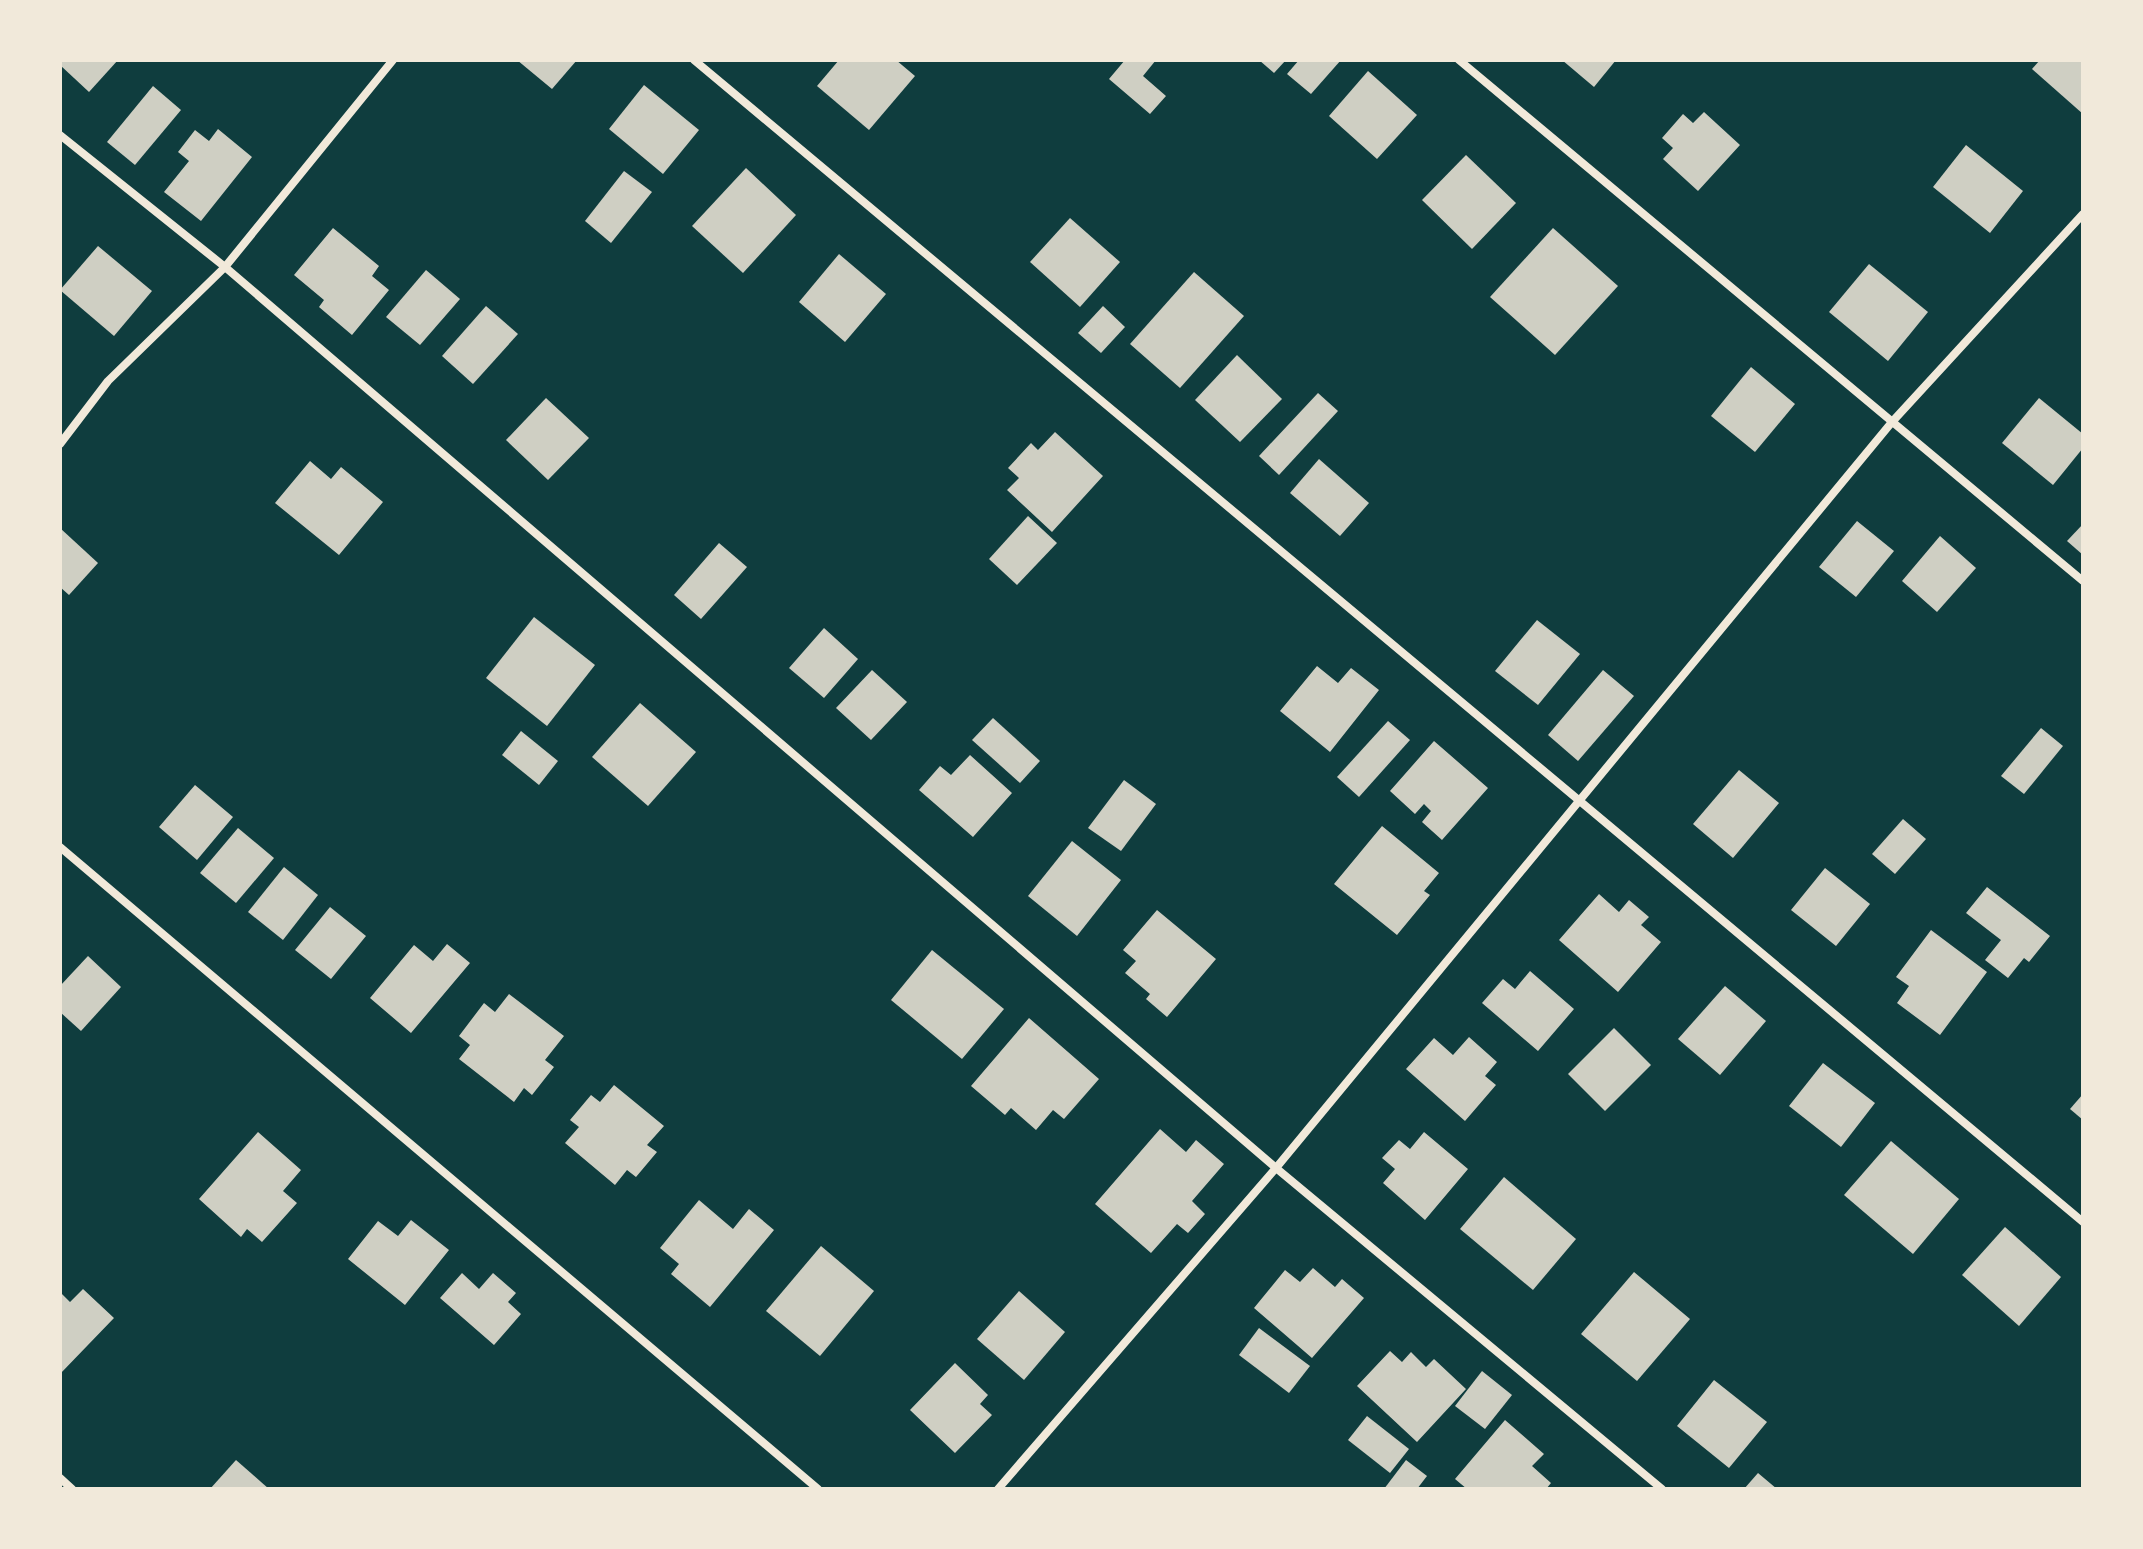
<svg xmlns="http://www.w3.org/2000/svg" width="2143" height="1549" font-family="Lato,sans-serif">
<rect width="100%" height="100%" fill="#0f3d3e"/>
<g fill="#cfcfc3">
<path d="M 60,60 L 118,60 L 89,92 L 60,65 Z"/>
<path d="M 517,60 L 577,60 L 552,89 Z"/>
<path d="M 839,60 L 896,60 L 915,76 L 869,130 L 817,86 Z"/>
<path d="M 1125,60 L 1156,60 L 1143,76 L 1166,96 L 1150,114 L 1109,79 Z"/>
<path d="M 1259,60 L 1286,60 L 1274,73 Z"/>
<path d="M 1299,60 L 1341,60 L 1311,94 L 1287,74 Z"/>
<path d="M 1562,60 L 1616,60 L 1594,87 Z"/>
<path d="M 2040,60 L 2083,60 L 2083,114 L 2032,69 Z"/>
<path d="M 1368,71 L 1417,115 L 1377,159 L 1329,116 Z"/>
<path d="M 644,85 L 699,130 L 663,174 L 609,129 Z"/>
<path d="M 153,86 L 181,110 L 135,165 L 107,142 Z"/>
<path d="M 1704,112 L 1740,145 L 1698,191 L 1663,159 L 1673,148 L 1662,138 L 1683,114 L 1693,123 Z"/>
<path d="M 218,129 L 252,157 L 201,221 L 164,192 L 189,161 L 178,152 L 195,130 L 209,141 Z"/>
<path d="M 1966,145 L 2023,191 L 1990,233 L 1933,187 Z"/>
<path d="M 1466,155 L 1516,203 L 1472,249 L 1422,200 Z"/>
<path d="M 746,168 L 796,215 L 743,273 L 692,226 Z"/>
<path d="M 624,171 L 652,192 L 611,243 L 585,221 Z"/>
<path d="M 1070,218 L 1120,262 L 1080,307 L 1030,262 Z"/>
<path d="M 333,228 L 379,266 L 372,276 L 389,290 L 352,335 L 319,307 L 324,300 L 294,275 Z"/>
<path d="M 1553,228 L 1618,286 L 1555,355 L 1490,297 Z"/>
<path d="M 98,246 L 152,291 L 114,336 L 60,290 Z"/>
<path d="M 839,254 L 886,294 L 845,342 L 799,302 Z"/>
<path d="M 1869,264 L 1928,312 L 1888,361 L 1829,312 Z"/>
<path d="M 426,270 L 460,299 L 420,345 L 386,317 Z"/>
<path d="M 1194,272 L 1244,316 L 1180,388 L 1130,344 Z"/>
<path d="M 486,306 L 518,334 L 473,384 L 442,356 Z"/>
<path d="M 1103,306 L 1125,327 L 1101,353 L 1078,333 Z"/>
<path d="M 1237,355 L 1282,399 L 1240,442 L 1195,400 Z"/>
<path d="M 1751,367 L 1795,404 L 1755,452 L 1711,416 Z"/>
<path d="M 1318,393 L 1338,411 L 1279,475 L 1259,456 Z"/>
<path d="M 546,398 L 589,438 L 548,480 L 506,440 Z"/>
<path d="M 2039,398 L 2083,434 L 2083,448 L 2053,485 L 2002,443 Z"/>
<path d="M 1055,432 L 1103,476 L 1052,532 L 1007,490 L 1019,478 L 1008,468 L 1031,443 L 1038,450 Z"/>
<path d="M 1319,459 L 1369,503 L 1340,536 L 1290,493 Z"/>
<path d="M 310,461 L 331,479 L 341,467 L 383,502 L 339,555 L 275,503 Z"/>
<path d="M 1028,516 L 1057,543 L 1017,585 L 989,559 Z"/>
<path d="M 1857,521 L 1894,551 L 1856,597 L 1819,567 Z"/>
<path d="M 2083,524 L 2083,555 L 2067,541 Z"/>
<path d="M 60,528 L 98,563 L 69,595 L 60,587 Z"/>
<path d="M 1940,536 L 1976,568 L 1937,612 L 1902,581 Z"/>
<path d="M 719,543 L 747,567 L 701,619 L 674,595 Z"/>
<path d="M 534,617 L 595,665 L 547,726 L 486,678 Z"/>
<path d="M 1537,620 L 1580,654 L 1538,705 L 1495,671 Z"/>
<path d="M 824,628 L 858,659 L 824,698 L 789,668 Z"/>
<path d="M 1317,666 L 1338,683 L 1351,668 L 1379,690 L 1330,752 L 1280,711 Z"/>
<path d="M 872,670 L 907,702 L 871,740 L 836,708 Z"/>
<path d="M 1603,670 L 1634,696 L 1578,761 L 1548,735 Z"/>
<path d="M 640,703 L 696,752 L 648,806 L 592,757 Z"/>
<path d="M 993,718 L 1040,761 L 1020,783 L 972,740 Z"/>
<path d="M 1388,721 L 1410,740 L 1359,797 L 1337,777 Z"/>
<path d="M 2041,728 L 2063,746 L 2024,794 L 2001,776 Z"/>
<path d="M 521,731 L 558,761 L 539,785 L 502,755 Z"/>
<path d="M 1434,741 L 1488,788 L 1442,840 L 1422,822 L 1431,811 L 1424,804 L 1415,814 L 1390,791 Z"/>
<path d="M 970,755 L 1012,793 L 973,837 L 919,790 L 940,766 L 951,775 Z"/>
<path d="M 1739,770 L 1779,803 L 1733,858 L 1693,824 Z"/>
<path d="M 1124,780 L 1156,804 L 1121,851 L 1088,828 Z"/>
<path d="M 195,785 L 233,817 L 197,860 L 159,827 Z"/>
<path d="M 1903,819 L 1926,839 L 1895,874 L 1872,854 Z"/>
<path d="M 1382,826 L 1439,873 L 1424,891 L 1430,895 L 1397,935 L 1334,884 Z"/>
<path d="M 238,828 L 274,858 L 236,903 L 200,873 Z"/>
<path d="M 1072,841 L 1121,880 L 1077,936 L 1028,896 Z"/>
<path d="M 284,867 L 318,895 L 283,940 L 248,912 Z"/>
<path d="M 1825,868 L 1870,904 L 1836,946 L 1791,910 Z"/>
<path d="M 1987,887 L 2050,936 L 2029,962 L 2024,958 L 2008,978 L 1985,960 L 2001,940 L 1966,913 Z"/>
<path d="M 1599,894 L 1619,912 L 1629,900 L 1649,917 L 1641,925 L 1661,942 L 1618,992 L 1559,940 Z"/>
<path d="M 330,907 L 366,936 L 331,979 L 295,950 Z"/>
<path d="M 1157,910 L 1216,959 L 1167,1017 L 1146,999 L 1150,994 L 1125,973 L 1136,961 L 1123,950 Z"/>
<path d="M 1931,930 L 1987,972 L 1940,1035 L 1897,1003 L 1909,986 L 1896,977 Z"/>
<path d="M 447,944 L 470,963 L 411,1033 L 370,998 L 414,945 L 433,961 Z"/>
<path d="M 932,950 L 1004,1009 L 962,1059 L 891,1000 Z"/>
<path d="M 88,956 L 121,987 L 81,1031 L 60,1012 L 60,986 Z"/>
<path d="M 1530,971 L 1574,1009 L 1538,1051 L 1482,1003 L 1503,979 L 1515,989 Z"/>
<path d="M 1725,986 L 1766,1021 L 1720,1075 L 1678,1039 Z"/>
<path d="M 509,994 L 564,1036 L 545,1060 L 554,1067 L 532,1095 L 524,1088 L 514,1102 L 459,1059 L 470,1045 L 459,1036 L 484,1003 L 495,1012 Z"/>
<path d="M 1029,1018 L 1099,1079 L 1064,1119 L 1053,1110 L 1036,1130 L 1011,1108 L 1005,1115 L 971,1086 Z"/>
<path d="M 1614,1028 L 1651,1065 L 1605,1111 L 1568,1074 Z"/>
<path d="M 1469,1037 L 1497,1062 L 1485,1076 L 1496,1085 L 1465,1121 L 1406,1069 L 1434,1038 L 1453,1055 Z"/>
<path d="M 1823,1063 L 1875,1103 L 1841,1147 L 1789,1106 Z"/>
<path d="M 614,1085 L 664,1126 L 647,1145 L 657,1152 L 636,1177 L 627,1170 L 615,1185 L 565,1143 L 579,1127 L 570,1120 L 591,1095 L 600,1102 Z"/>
<path d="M 2083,1094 L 2083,1120 L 2070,1109 Z"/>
<path d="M 1160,1129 L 1186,1152 L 1196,1140 L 1224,1164 L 1192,1201 L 1205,1214 L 1188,1233 L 1177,1224 L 1151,1253 L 1095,1204 Z"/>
<path d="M 258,1132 L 301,1170 L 283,1191 L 297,1203 L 262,1242 L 247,1229 L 241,1237 L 199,1199 Z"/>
<path d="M 1424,1132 L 1468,1169 L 1425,1220 L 1383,1183 L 1395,1169 L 1382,1158 L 1399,1140 L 1410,1149 Z"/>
<path d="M 1891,1141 L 1959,1199 L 1913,1254 L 1844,1195 Z"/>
<path d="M 1504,1177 L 1576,1239 L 1533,1290 L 1460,1229 Z"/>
<path d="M 699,1200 L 733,1229 L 749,1209 L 774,1230 L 710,1307 L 671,1274 L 679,1264 L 660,1248 Z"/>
<path d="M 411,1220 L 449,1250 L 405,1305 L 348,1259 L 378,1221 L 398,1236 Z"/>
<path d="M 2005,1227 L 2061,1277 L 2019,1326 L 1962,1275 Z"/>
<path d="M 821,1246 L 874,1291 L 820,1356 L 766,1311 Z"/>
<path d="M 1313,1268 L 1335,1287 L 1342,1279 L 1364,1298 L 1312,1358 L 1254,1308 L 1285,1270 L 1300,1282 Z"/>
<path d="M 1634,1272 L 1690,1319 L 1637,1381 L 1581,1334 Z"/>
<path d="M 462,1273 L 479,1289 L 493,1273 L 516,1293 L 508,1302 L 521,1314 L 494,1345 L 440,1298 Z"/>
<path d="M 83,1289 L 114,1318 L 60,1374 L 60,1292 L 70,1302 Z"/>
<path d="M 1019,1291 L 1065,1332 L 1024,1380 L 977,1339 Z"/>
<path d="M 1259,1328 L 1310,1366 L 1289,1393 L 1239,1355 Z"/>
<path d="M 1390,1351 L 1402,1362 L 1411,1352 L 1426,1367 L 1434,1359 L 1466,1389 L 1417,1442 L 1357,1386 Z"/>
<path d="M 955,1363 L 988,1395 L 980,1404 L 992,1415 L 955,1453 L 910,1410 Z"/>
<path d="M 1482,1371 L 1512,1395 L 1485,1429 L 1455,1406 Z"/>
<path d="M 1714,1380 L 1767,1422 L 1729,1468 L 1677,1426 Z"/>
<path d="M 1367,1416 L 1409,1449 L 1390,1473 L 1348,1440 Z"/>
<path d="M 1505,1420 L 1544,1454 L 1532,1466 L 1551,1483 L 1546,1489 L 1467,1489 L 1455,1479 Z"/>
<path d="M 236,1460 L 269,1489 L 210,1489 Z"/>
<path d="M 1406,1460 L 1427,1476 L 1417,1489 L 1384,1489 Z"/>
<path d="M 1758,1473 L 1777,1489 L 1744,1489 Z"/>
</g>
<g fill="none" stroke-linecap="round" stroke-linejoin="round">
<g stroke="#f1e9da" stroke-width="8">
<path d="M 694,60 L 2083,1222"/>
<path d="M 1459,60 L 2083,581"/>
<path d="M 60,135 L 225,267 L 1276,1168 L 1662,1489"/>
<path d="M 60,444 L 108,381 L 225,267 L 393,60"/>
<path d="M 60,847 L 818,1489"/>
<path d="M 60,1478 L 72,1489"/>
<path d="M 998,1489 L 1276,1168 L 1892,422 L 2083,214"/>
</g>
</g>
<rect width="2143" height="1549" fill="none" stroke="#f1e9da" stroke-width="124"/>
</svg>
